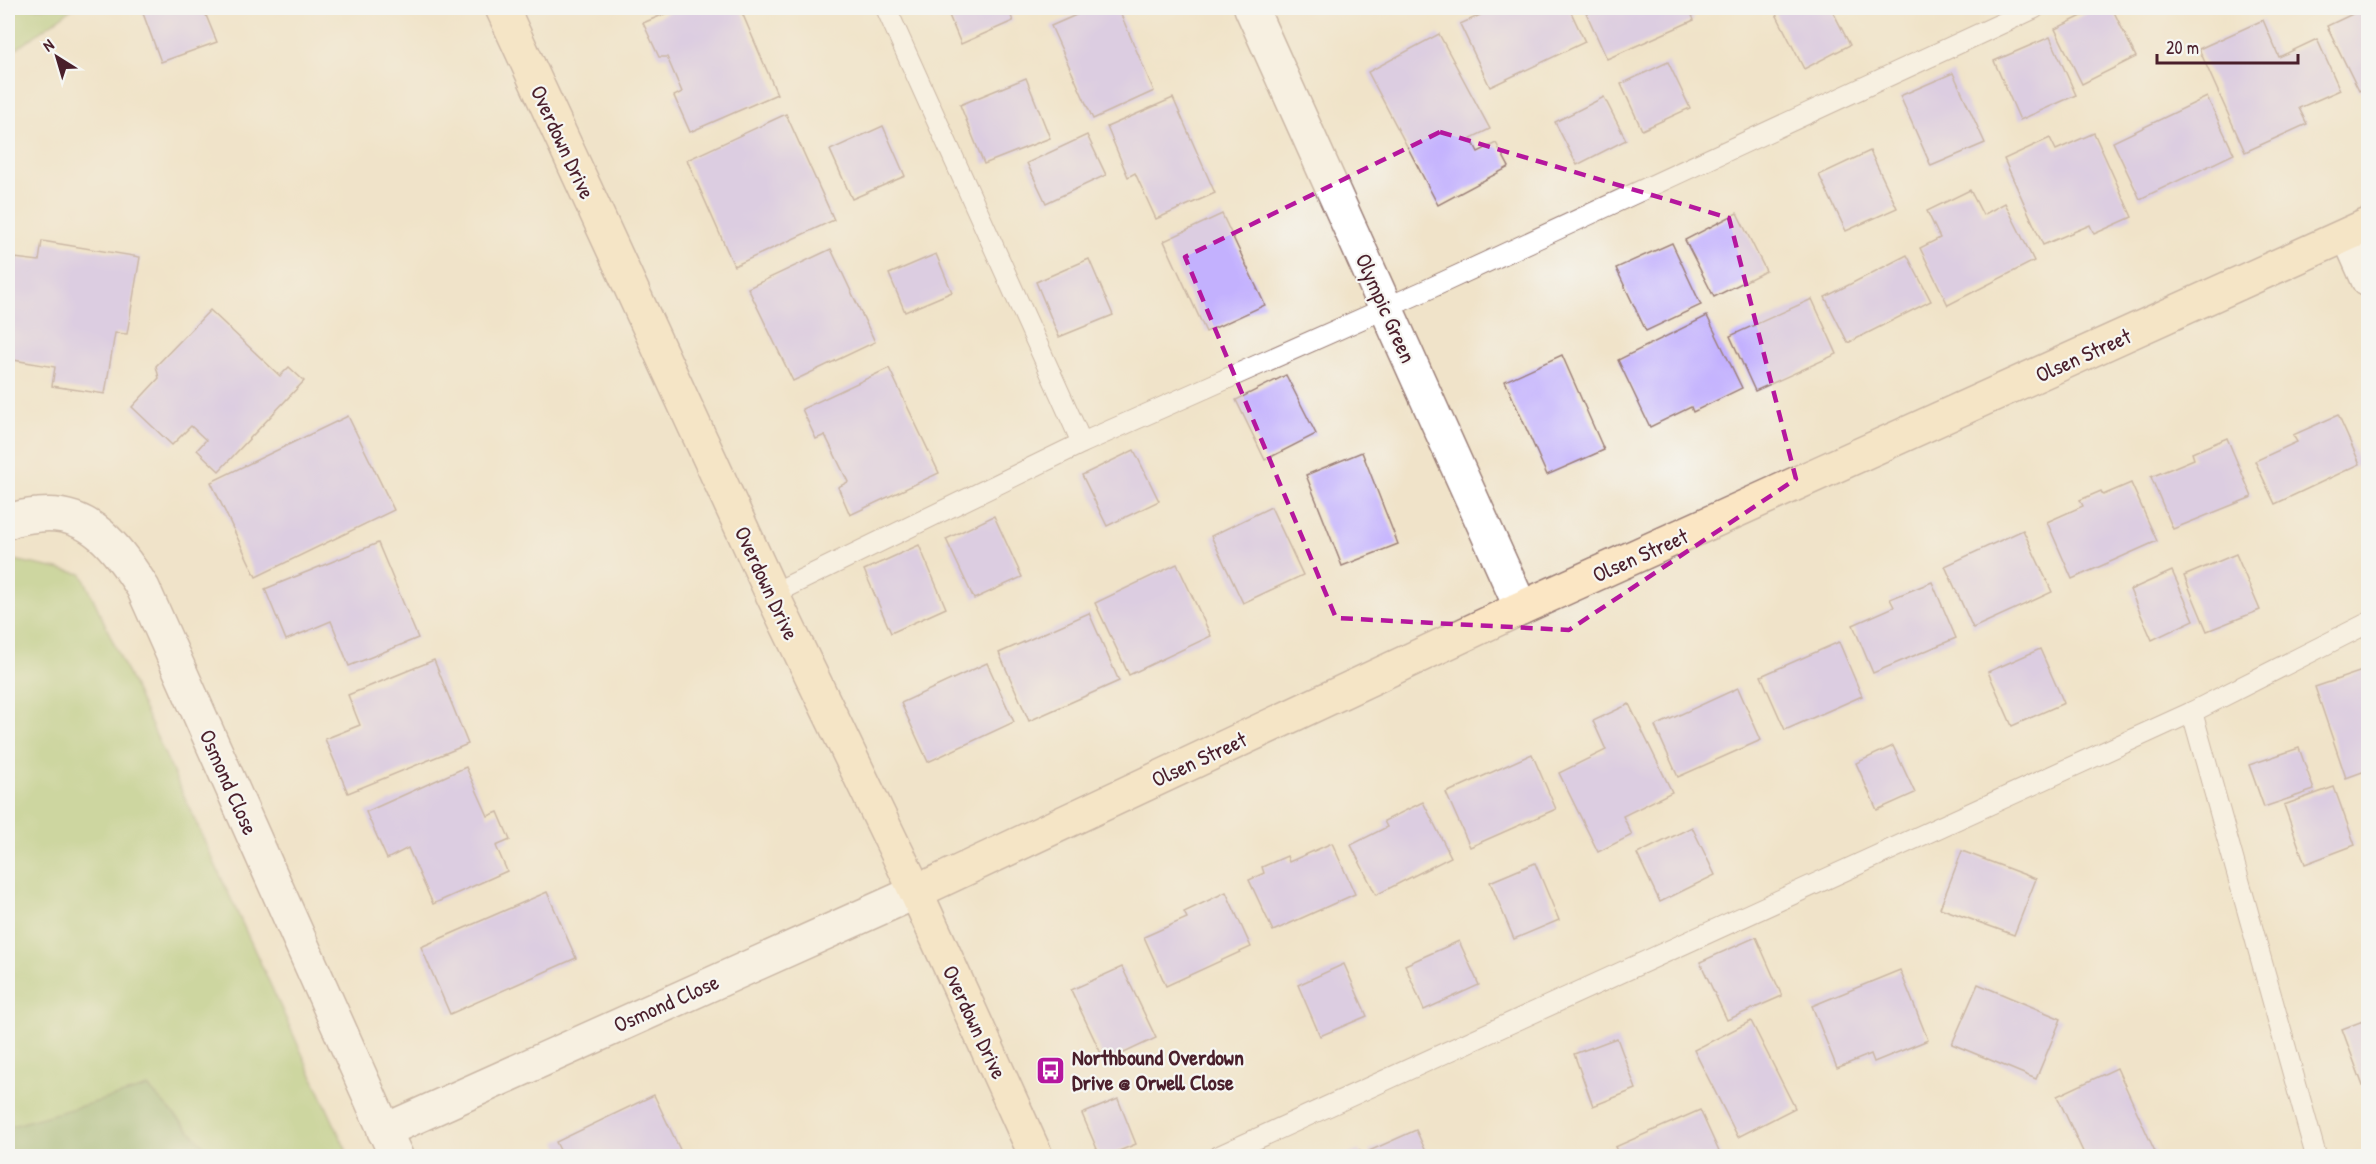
<svg xmlns="http://www.w3.org/2000/svg" width="2376" height="1164" font-family="'Patrick Hand',sans-serif">
<rect width="100%" height="100%" fill="#f6f6f2"/>
<filter id="ink" filterUnits="userSpaceOnUse"><feTurbulence type="fractalNoise" baseFrequency=".0167" numOctaves="2"/><feDisplacementMap in="SourceGraphic" scale="12" xChannelSelector="R" yChannelSelector="G"/><feConvolveMatrix kernelMatrix="1 2 1 2 8 2 1 2 1" color-interpolation-filters="sRGB"/></filter>
<filter id="wash" filterUnits="userSpaceOnUse"><feTurbulence type="fractalNoise" baseFrequency=".008" numOctaves="4" result="noise"/><feDisplacementMap in="SourceGraphic" scale="24" xChannelSelector="R" yChannelSelector="G"/><feGaussianBlur stdDeviation="1.35" result="paint"/><feColorMatrix in="noise" values="0 0 0 0 0 0 0 0 0 0 0 0 0 0 0 0 0 1.4 0 .05"/><feComposite in="paint" operator="in"/></filter>
<g filter="url(#wash)">
<rect width="100%" height="100%" fill="#f0e3c9"/>
<g fill="#a3c56f" stroke="#76724d" stroke-width="1.5">
<path d="M 8,8 L 73,8 L 8,55 Z"/>
<path d="M 14,560 L 82,574 L 349,1156 L 8,1156 L 8,565 Z"/>
</g>
<path fill="#82aa62" stroke="#666446" stroke-width="1.5" d="M 148,1087 L 214,1156 L 8,1156 L 8,1127 Z"/>
<g id="blocks">
<g fill="#c3b1fe">
<path d="M 141,8 L 203,8 L 217,42 L 161,62 Z"/>
<path d="M 679,8 L 740,8 L 777,94 L 690,132 L 674,96 L 682,92 L 667,57 L 659,57 L 643,23 Z"/>
<path d="M 946,8 L 1008,8 L 1013,21 L 961,44 Z"/>
<path d="M 1092,8 L 1118,8 L 1154,91 L 1093,119 L 1051,26 Z"/>
<path d="M 1496,8 L 1569,8 L 1585,42 L 1490,87 L 1460,24 Z"/>
<path d="M 1584,8 L 1689,8 L 1694,20 L 1607,59 Z"/>
<path d="M 1773,8 L 1831,8 L 1850,45 L 1804,69 Z"/>
<path d="M 2098,8 L 2112,8 L 2136,57 L 2082,84 L 2055,29 Z"/>
<path d="M 2365,8 L 2368,8 L 2368,86 L 2359,91 L 2327,26 Z"/>
<path d="M 2263,20 L 2279,57 L 2317,39 L 2340,90 L 2299,108 L 2307,124 L 2245,152 L 2199,49 Z"/>
<path d="M 1439,34 L 1490,129 L 1471,138 L 1478,152 L 1496,143 L 1509,167 L 1438,205 L 1368,72 Z"/>
<path d="M 2050,37 L 2076,95 L 2020,120 L 1994,61 Z"/>
<path d="M 1668,62 L 1690,108 L 1642,130 L 1621,84 Z"/>
<path d="M 1953,73 L 1985,143 L 1931,166 L 1900,96 Z"/>
<path d="M 1026,78 L 1050,138 L 984,164 L 960,105 Z"/>
<path d="M 1604,97 L 1626,140 L 1577,165 L 1555,122 Z"/>
<path d="M 2207,97 L 2234,154 L 2140,199 L 2113,142 Z"/>
<path d="M 1173,98 L 1215,193 L 1156,219 L 1135,173 L 1128,177 L 1107,127 Z"/>
<path d="M 786,114 L 834,220 L 734,266 L 687,160 Z"/>
<path d="M 883,126 L 905,176 L 852,199 L 830,150 Z"/>
<path d="M 2094,133 L 2132,217 L 2094,234 L 2090,225 L 2043,245 L 2004,159 L 2050,138 L 2056,150 Z"/>
<path d="M 1087,135 L 1106,175 L 1046,203 L 1027,163 Z"/>
<path d="M 1870,151 L 1897,208 L 1846,231 L 1819,175 Z"/>
<path d="M 1970,190 L 1983,215 L 2005,203 L 2034,261 L 1948,305 L 1920,248 L 1940,238 L 1927,211 Z"/>
<path d="M 1737,213 L 1766,271 L 1714,297 L 1685,240 Z"/>
<path d="M 1222,214 L 1265,305 L 1206,332 L 1164,241 Z"/>
<path d="M 42,241 L 140,257 L 127,334 L 115,333 L 105,394 L 52,386 L 55,367 L 8,359 L 8,309 L 15,258 L 39,261 Z"/>
<path d="M 1672,243 L 1701,305 L 1646,331 L 1616,268 Z"/>
<path d="M 831,249 L 875,342 L 793,381 L 748,288 Z"/>
<path d="M 936,254 L 952,292 L 905,312 L 889,274 Z"/>
<path d="M 1907,255 L 1931,301 L 1848,343 L 1825,297 Z"/>
<path d="M 1089,259 L 1113,315 L 1059,337 L 1036,282 Z"/>
<path d="M 1812,299 L 1837,354 L 1755,391 L 1730,336 Z"/>
<path d="M 210,310 L 280,376 L 289,367 L 304,381 L 219,471 L 197,450 L 206,440 L 191,426 L 172,445 L 132,407 L 159,378 L 156,366 Z"/>
<path d="M 1707,316 L 1742,388 L 1693,412 L 1691,407 L 1650,427 L 1618,360 Z"/>
<path d="M 1562,355 L 1604,450 L 1547,475 L 1505,381 Z"/>
<path d="M 889,368 L 939,473 L 850,515 L 838,487 L 848,482 L 825,435 L 816,439 L 802,409 Z"/>
<path d="M 1286,375 L 1316,434 L 1265,460 L 1236,400 Z"/>
<path d="M 2338,415 L 2360,464 L 2275,504 L 2255,461 L 2297,442 L 2293,435 Z"/>
<path d="M 348,416 L 394,510 L 256,577 L 211,482 Z"/>
<path d="M 2227,438 L 2252,497 L 2173,529 L 2151,477 L 2194,459 L 2192,453 Z"/>
<path d="M 1134,450 L 1159,501 L 1107,526 L 1082,475 Z"/>
<path d="M 1362,452 L 1398,544 L 1342,566 L 1306,475 Z"/>
<path d="M 2131,483 L 2157,541 L 2072,579 L 2047,522 L 2083,506 L 2080,500 L 2101,491 L 2103,495 Z"/>
<path d="M 1271,507 L 1303,575 L 1243,603 L 1211,536 Z"/>
<path d="M 994,516 L 1022,577 L 974,599 L 946,539 Z"/>
<path d="M 2023,530 L 2052,592 L 1973,628 L 1945,566 Z"/>
<path d="M 378,543 L 418,638 L 349,666 L 331,621 L 286,640 L 265,589 Z"/>
<path d="M 919,545 L 946,608 L 891,633 L 864,570 Z"/>
<path d="M 2236,554 L 2260,610 L 2207,631 L 2184,576 Z"/>
<path d="M 1177,564 L 1211,636 L 1129,675 L 1095,603 Z"/>
<path d="M 2172,571 L 2194,620 L 2152,640 L 2130,590 Z"/>
<path d="M 1932,582 L 1956,638 L 1873,673 L 1853,625 L 1894,607 L 1890,599 Z"/>
<path d="M 1089,613 L 1119,681 L 1029,721 L 999,653 Z"/>
<path d="M 1839,642 L 1862,696 L 1785,730 L 1761,676 Z"/>
<path d="M 2040,649 L 2064,703 L 2012,726 L 1988,672 Z"/>
<path d="M 434,660 L 468,744 L 348,793 L 325,739 L 360,725 L 348,695 Z"/>
<path d="M 987,663 L 1014,722 L 928,762 L 901,703 Z"/>
<path d="M 2368,669 L 2368,770 L 2346,778 L 2315,687 Z"/>
<path d="M 1738,688 L 1761,740 L 1678,777 L 1655,726 Z"/>
<path d="M 1629,704 L 1672,792 L 1623,816 L 1632,835 L 1598,852 L 1559,773 L 1606,750 L 1593,721 Z"/>
<path d="M 1893,746 L 1915,793 L 1877,810 L 1856,763 Z"/>
<path d="M 2299,748 L 2314,790 L 2264,807 L 2249,765 Z"/>
<path d="M 1532,754 L 1556,809 L 1470,847 L 1446,793 Z"/>
<path d="M 466,767 L 488,816 L 498,812 L 510,840 L 496,846 L 507,871 L 433,904 L 408,848 L 387,859 L 366,812 Z"/>
<path d="M 2334,787 L 2355,845 L 2305,864 L 2284,805 Z"/>
<path d="M 1423,802 L 1451,857 L 1376,895 L 1351,845 L 1387,827 L 1384,821 Z"/>
<path d="M 1692,827 L 1715,875 L 1660,902 L 1637,854 Z"/>
<path d="M 1332,843 L 1355,894 L 1273,931 L 1249,880 L 1264,873 L 1262,867 L 1287,856 L 1289,862 Z"/>
<path d="M 1962,851 L 2036,879 L 2014,935 L 1940,908 Z"/>
<path d="M 1535,863 L 1559,920 L 1514,939 L 1490,882 Z"/>
<path d="M 547,892 L 576,958 L 450,1014 L 421,947 Z"/>
<path d="M 1226,892 L 1251,947 L 1166,986 L 1144,937 L 1187,918 L 1184,912 Z"/>
<path d="M 1756,937 L 1782,996 L 1727,1020 L 1700,962 Z"/>
<path d="M 1459,941 L 1479,985 L 1424,1010 L 1405,965 Z"/>
<path d="M 1344,964 L 1367,1016 L 1320,1036 L 1298,985 Z"/>
<path d="M 1122,967 L 1156,1038 L 1105,1062 L 1071,990 Z"/>
<path d="M 1900,970 L 1928,1040 L 1874,1062 L 1871,1054 L 1837,1068 L 1812,1006 Z"/>
<path d="M 1978,984 L 2061,1019 L 2036,1079 L 1952,1044 Z"/>
<path d="M 2368,1019 L 2368,1084 L 2363,1086 L 2342,1029 Z"/>
<path d="M 1751,1021 L 1795,1108 L 1738,1137 L 1694,1050 Z"/>
<path d="M 1617,1038 L 1636,1089 L 1593,1106 L 1574,1054 Z"/>
<path d="M 2117,1068 L 2157,1156 L 2085,1156 L 2057,1096 Z"/>
<path d="M 654,1095 L 683,1156 L 563,1156 L 556,1142 Z"/>
<path d="M 1118,1099 L 1136,1144 L 1107,1156 L 1100,1156 L 1082,1114 Z"/>
<path d="M 1700,1110 L 1721,1156 L 1620,1156 L 1615,1147 Z"/>
<path d="M 1416,1130 L 1428,1156 L 1372,1156 L 1369,1151 Z"/>
<path d="M 1360,1150 L 1362,1156 L 1344,1156 Z"/>
</g>
</g>
</g>
<g filter="url(#ink)">
<use href="#blocks" fill-opacity="0" stroke="#9d817a" stroke-width="1.5"/>
<g fill="none" stroke-linecap="round" stroke-linejoin="round">
<defs>
<g id="lane">
<path d="M 886,8 L 1082,443"/>
<path d="M 772,594 L 1082,443 L 1422,292 L 2035,8"/>
<path d="M 2192,712 L 2316,1156"/>
<path d="M 1219,1156 L 2192,712 L 2368,623"/>
</g>
<g id="street">
<path d="M 1251,8 L 1521,608"/>
<path d="M 2348,235 L 2368,280"/>
<path d="M 8,522 C 18,517 28,516 39,515 C 90,509 119,550 143,588 L 396,1156"/>
<path d="M 384,1131 L 916,892"/>
</g>
<g id="secondary">
<path d="M 502,8 L 772,594 L 916,892 L 1036,1156"/>
<path d="M 916,892 L 1521,608 L 2368,225"/>
</g>
</defs>
<use href="#lane" stroke="#9d817a" stroke-width="22"/>
<use href="#street" stroke="#9d817a" stroke-width="36"/>
<use href="#secondary" stroke="#9d817a" stroke-width="36"/>
<use href="#lane" stroke="#fff" stroke-width="20"/>
<use href="#street" stroke="#fff" stroke-width="33"/>
<use href="#secondary" stroke="#fbe6c4" stroke-width="33"/>
</g>
</g>
<path d="M0 0H2376V1164H0ZM 1440,132 L 1729,218 L 1796,479 L 1569,630 L 1336,618 L 1185,257 Z" fill="#f0e3c9" fill-opacity=".55" fill-rule="evenodd"/>
<path fill="none" stroke="#b5179e" stroke-width="4.5" stroke-dasharray="12 8" stroke-linejoin="round" d="M 1440,132 L 1729,218 L 1796,479 L 1569,630 L 1336,618 L 1185,257 Z"/>
<defs>
<symbol id="bus-square" viewBox="-11 -11 22 22"><rect x="-9" y="-9" width="18" height="18" rx="4" fill="#b5179e" stroke="#f6f6f2"/><path d="M-5-6H5V4H4V6H2V4H-2V6H-4V4H-5ZM-3.5-4V0h7V-4ZM-3.5 1.2v1.5H-2V1.2ZM2 1.2v1.5H3.5V1.2Z" fill="#fff"/></symbol>
</defs>
<g fill-rule="evenodd">
<use href="#bus-square" x="1034" y="1054" width="33" height="33"/>
</g>
<g text-anchor="middle" stroke-width="4.5" stroke-linejoin="round" paint-order="stroke">
<g font-size="22" fill="#4a1f2b" stroke="#f6f6f2">
<text transform="translate(563 142) rotate(65)" y="8">Overdown Drive</text>
<text transform="translate(1386 308) rotate(66)" y="8">Olympic Green</text>
<text transform="translate(2083 355) rotate(-24)" y="8">Olsen Street</text>
<text transform="translate(1640 555) rotate(-24)" y="8">Olsen Street</text>
<text transform="translate(767 583) rotate(65)" y="8">Overdown Drive</text>
<text transform="translate(1199 759) rotate(-25)" y="8">Olsen Street</text>
<text transform="translate(229 782) rotate(66)" y="8">Osmond Close</text>
<text transform="translate(666 1003) rotate(-24)" y="8">Osmond Close</text>
<text transform="translate(975 1022) rotate(65)" y="8">Overdown Drive</text>
</g>
<g font-size="22" font-weight="bold" fill="#4a1f2b" stroke="#f6f6f2" text-anchor="start">
<text x="1072" y="1065">Northbound Overdown<tspan x="1072" dy="25">Drive @ Orwell Close</tspan></text>
</g>
</g>
<rect width="2376" height="1164" fill="none" stroke="#f6f6f2" stroke-width="30"/>
<g transform="translate(57 57) rotate(323)" stroke="#f6f6f2" stroke-width="4.5" paint-order="stroke">
<path d="M0-4.5L10 22L0 15L-10 22Z" fill="#4a1f2b"/>
<text y="-9" font-size="16" font-weight="bold" text-anchor="middle" fill="#4a1f2b">N</text>
</g>
<path d="M2157 54v9h141v-9" fill="none" stroke="#4a1f2b" stroke-width="3"/>
<text x="2166" y="54" font-size="18" fill="#4a1f2b" stroke="#f6f6f2" stroke-width="4.5" paint-order="stroke">20 m</text>
</svg>
